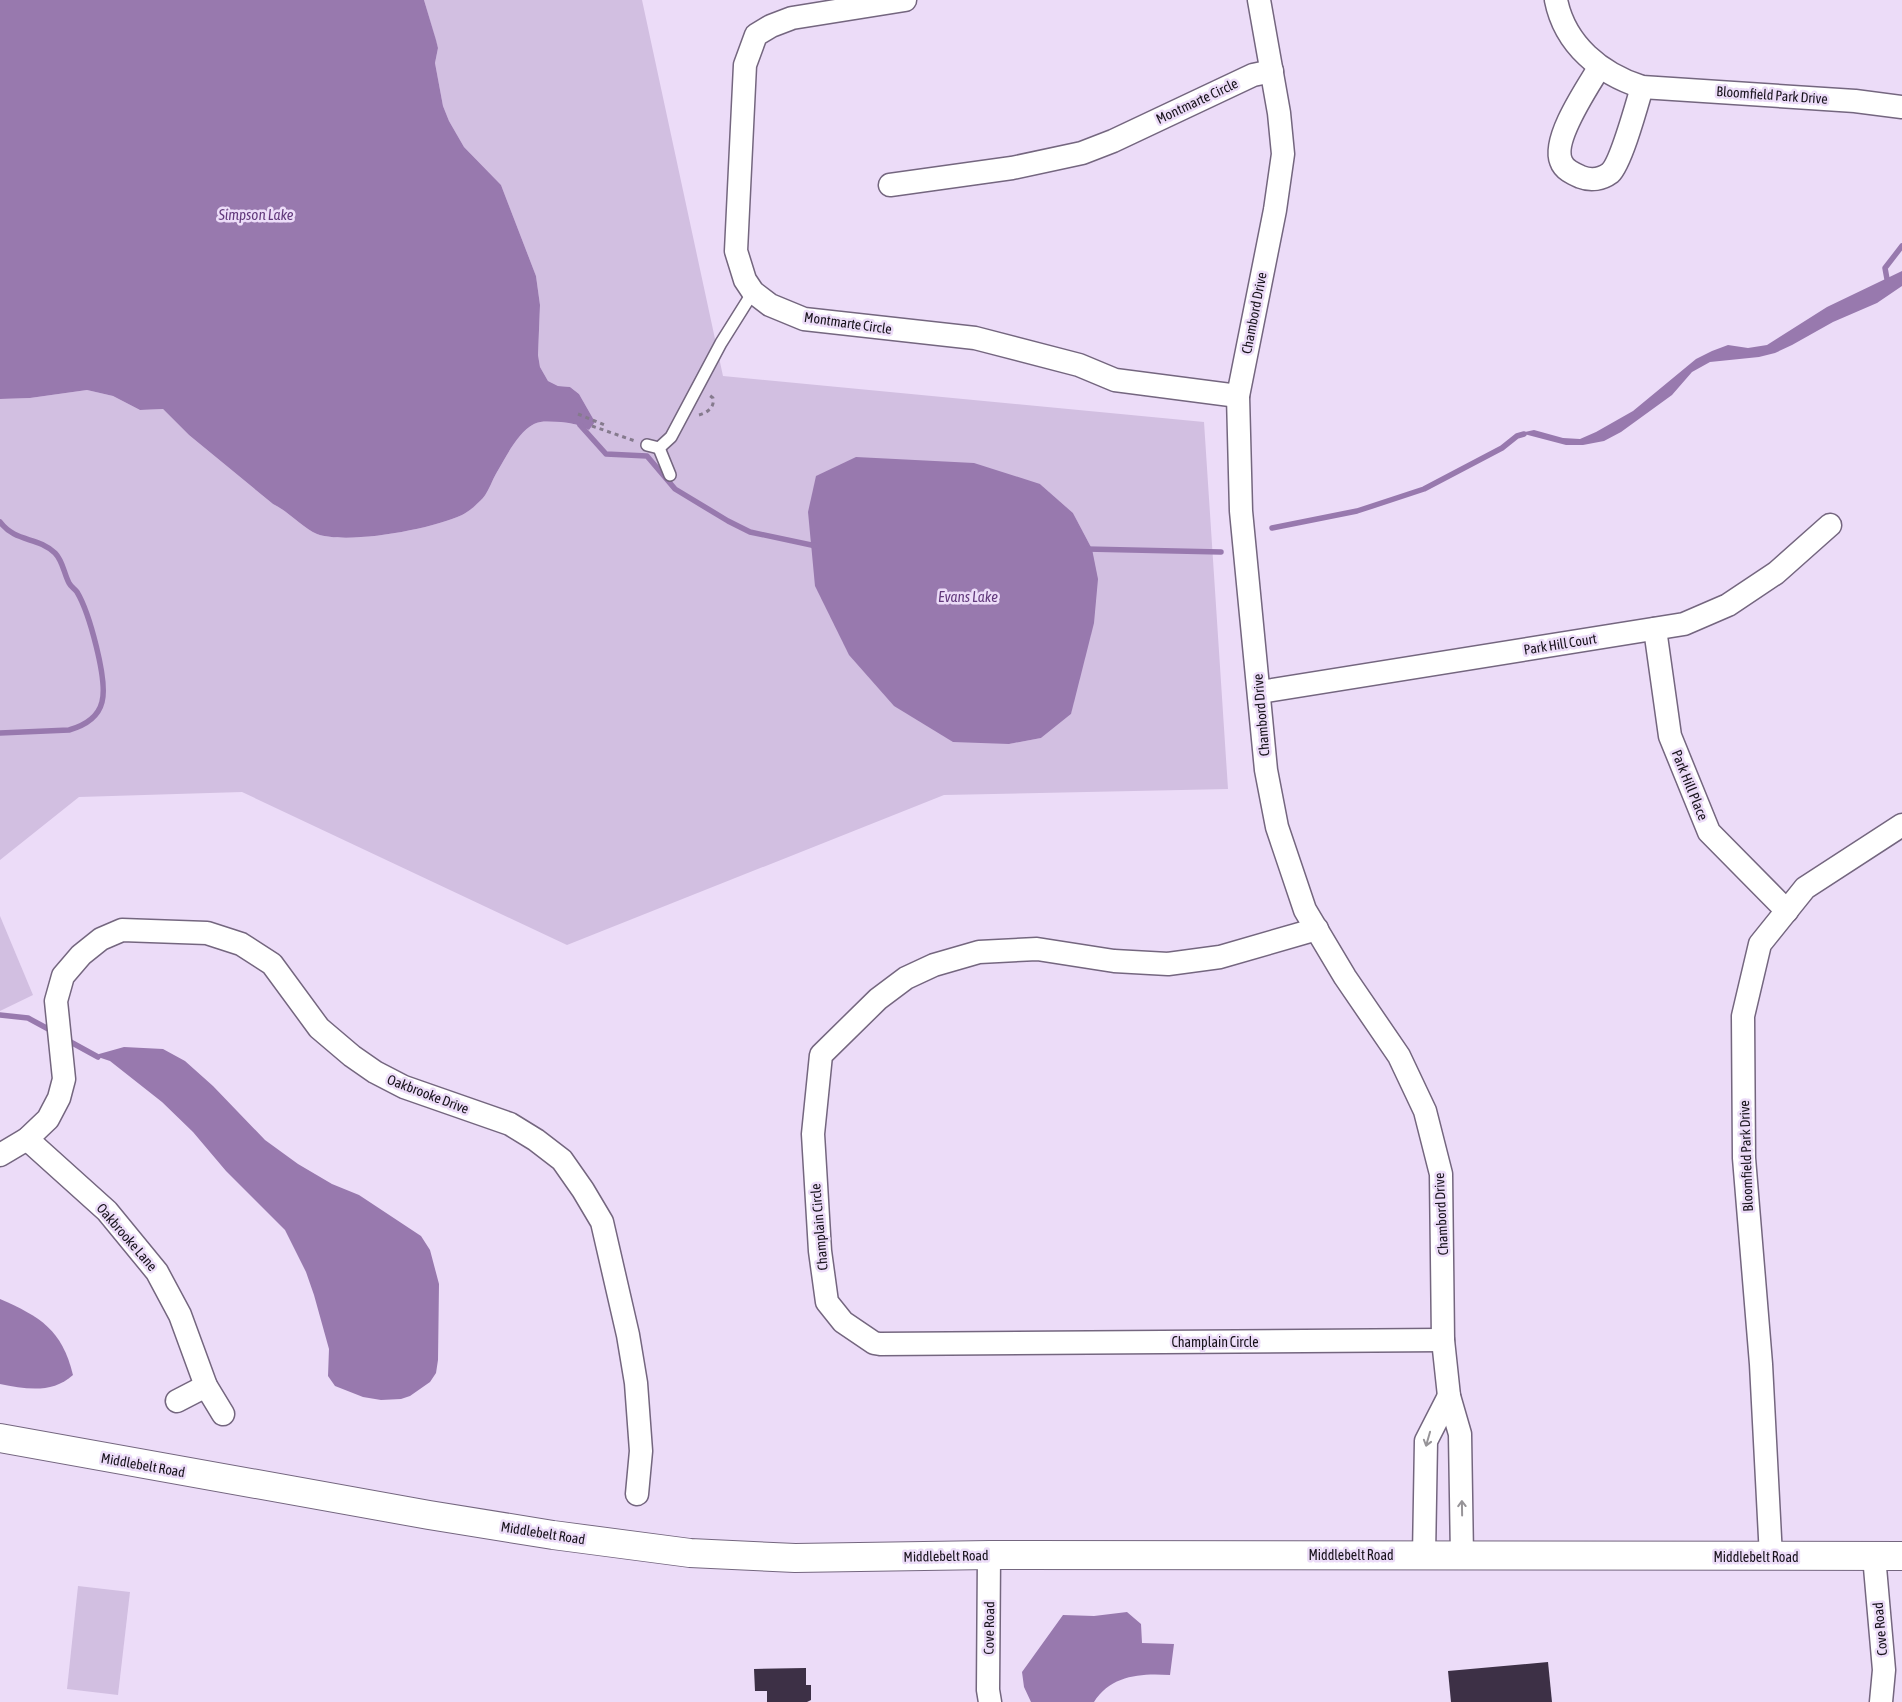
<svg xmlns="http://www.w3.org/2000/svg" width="1902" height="1702" font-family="'Asap Condensed',sans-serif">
<rect width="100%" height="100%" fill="#ecdcf8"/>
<g fill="#d2bfe1" fill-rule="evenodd">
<path d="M 424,0 L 642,0 L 723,376 L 1204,422 L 1228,789 L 944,795 L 567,945 L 242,792 L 79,797 L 0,860 L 0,399 L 30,398 L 87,390 L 113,396 L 140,410 L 163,409 L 189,435 L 273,504 C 288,511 304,529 317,534 C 348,545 432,529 462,515 C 470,511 476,504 483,498 C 489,491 492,480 497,472 C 506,457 518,432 534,424 C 542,420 552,422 561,422 C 571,423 580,425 589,430 L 595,422 L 579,394 L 570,387 L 558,386 L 548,381 L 540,367 L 538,355 L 540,305 L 536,276 L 501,185 L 464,147 L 449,121 L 443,106 L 435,63 L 438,48 ZM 1040,484 L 1073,513 L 1092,549 L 1071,714 L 1041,738 L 1009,744 Z"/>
<path d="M 0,916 L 33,995 L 0,1011 Z"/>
<path d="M 78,1586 L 130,1592 L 118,1695 L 67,1689 Z"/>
</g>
<g fill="#9879ae">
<path d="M 0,0 L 424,0 L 436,40 L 438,48 L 435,63 L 443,106 L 449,121 L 464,147 L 501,185 L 536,276 L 540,305 L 538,355 L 540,367 L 548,381 L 558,386 L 570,387 L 579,394 L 595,422 L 589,430 C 580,425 572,423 561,422 C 552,422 542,420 534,424 C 518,432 506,457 497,472 C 492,480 489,491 483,498 C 477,504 470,511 462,515 C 432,529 348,545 317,534 C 304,529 288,511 273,504 L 189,435 L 163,409 L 140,410 L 113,396 L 87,390 L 30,398 L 0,399 Z"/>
<path d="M 1902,271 L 1902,286 L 1877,303 L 1833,322 L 1792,345 L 1775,353 L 1759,357 L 1710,362 L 1692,372 L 1672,395 L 1621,432 L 1604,441 L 1583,445 L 1566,445 L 1524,434 L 1525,432 L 1534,430 L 1563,438 L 1580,439 L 1596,432 L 1633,411 L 1696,359 L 1712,351 L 1728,345 L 1748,348 L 1767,345 L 1827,307 Z"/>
<path d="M 856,457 L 974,463 L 1040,484 L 1073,513 L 1092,549 L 1098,579 L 1094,623 L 1071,714 L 1041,738 L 1009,744 L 953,742 L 894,706 L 849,655 L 815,586 L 808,512 L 816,476 Z"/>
<path d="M 124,1047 L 163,1049 L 185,1061 L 213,1086 L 265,1140 L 298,1164 L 332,1184 L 359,1195 L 421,1236 L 430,1250 L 439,1284 L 438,1360 L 436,1373 L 430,1382 L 410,1396 L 401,1399 L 381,1400 L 363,1397 L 335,1386 L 328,1376 L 329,1349 L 314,1295 L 306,1272 L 285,1230 L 226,1171 L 193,1132 L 162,1102 L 110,1061 L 98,1057 L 99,1054 Z"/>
<path d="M 0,1299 C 41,1317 62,1330 73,1375 C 52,1394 26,1389 0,1384 Z"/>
<path d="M 1127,1612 L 1141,1624 L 1142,1643 L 1174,1644 L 1170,1675 C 1141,1673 1111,1675 1094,1702 L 1031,1702 L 1024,1687 L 1022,1672 L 1063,1615 L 1094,1616 Z"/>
</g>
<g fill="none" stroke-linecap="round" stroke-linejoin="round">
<g stroke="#9879ae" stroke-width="5.5">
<path d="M 1887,279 L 1885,268 L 1902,246"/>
<path d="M 580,425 L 606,454 L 647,456 L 675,489 L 728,521 L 750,532 L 816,546"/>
<path d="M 0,522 C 16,543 37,536 55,553 C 63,561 64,574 69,583 C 71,587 75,589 77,592 C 89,612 108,680 102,702 C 98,718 83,726 69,730 L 0,733"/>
<path d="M 1272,528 L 1357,511 L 1424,489 L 1502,448 L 1517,436 L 1524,434"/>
<path d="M 1086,549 L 1221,552"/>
<path d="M 0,1015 L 28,1018 L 52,1031"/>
<path d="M 67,1040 L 98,1057"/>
</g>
</g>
<g fill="#3d3046">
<path d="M 1548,1662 L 1552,1702 L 1451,1702 L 1448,1671 Z"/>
<path d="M 806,1668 L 806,1685 L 811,1685 L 811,1700 L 807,1702 L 767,1702 L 767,1691 L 755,1691 L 754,1669 Z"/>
</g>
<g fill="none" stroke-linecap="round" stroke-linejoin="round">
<defs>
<g id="lane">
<path d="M 647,445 L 659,448 L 671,437 L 721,343 L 753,292"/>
<path d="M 659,448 L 670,475"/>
</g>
<g id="street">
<path d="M 905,0 L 792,18 L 771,26 L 756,35 L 745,65 L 736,251 L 745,280 L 753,292 L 770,305 L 804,319 L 975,338 L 1079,365 L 1115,380 L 1238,396"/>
<path d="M 1259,0 L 1279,113 L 1283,154 L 1275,210 L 1238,396 L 1241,511 L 1266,770 L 1277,827 L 1305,910 L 1345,977 L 1399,1056 L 1425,1111 L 1441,1174 L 1443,1340 L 1449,1396 L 1460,1434 L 1462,1557"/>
<path d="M 1556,0 C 1565,45 1601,74 1642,87 L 1855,101 L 1902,107"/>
<path d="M 1599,68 C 1587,88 1552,139 1561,161 C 1564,170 1574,174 1581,177 C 1591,181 1602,179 1610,173 C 1621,163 1637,104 1642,87"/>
<path d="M 890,185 L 1012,168 L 1082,153 L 1113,141 L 1253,75 L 1272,71"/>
<path d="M 1655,629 L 1670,736 L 1709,832 L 1787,911"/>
<path d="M 1260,692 L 1684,624 L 1728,605 L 1776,573 L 1830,525"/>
<path d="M 1317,929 L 1220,957 L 1168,964 L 1114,961 L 1037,949 L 979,952 L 934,965 L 906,978 L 878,999 L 821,1055 L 813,1134 L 820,1251 L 827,1302 L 843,1322 L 874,1343 L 880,1344 L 1443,1340"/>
<path d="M 27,1139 L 107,1211 L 157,1272 L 180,1315 L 206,1386 L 223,1414"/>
<path d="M 0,1155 L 27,1139 L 48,1119 L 59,1098 L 64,1079 L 56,1001 L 63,976 L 81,955 L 101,939 L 122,930 L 207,933 L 241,944 L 272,964 L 319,1028 L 352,1056 L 375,1072 L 404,1087 L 510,1124 L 536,1140 L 562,1160 L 583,1190 L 602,1222 L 628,1335 L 636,1383 L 641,1451 L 637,1494"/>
<path d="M 177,1401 L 206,1386"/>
<path d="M 989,1555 L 988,1690 L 990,1702"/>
<path d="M 1424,1556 L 1426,1441 L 1449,1396"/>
<path d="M 1874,1556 L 1884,1670 L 1881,1702"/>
<path d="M 1771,1557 L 1761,1364 L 1744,1158 L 1743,1016 L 1760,944 L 1805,888 L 1902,825"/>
</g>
<path id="secondary" d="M 0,1438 L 429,1515 L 553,1535 L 690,1553 L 795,1558 L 989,1555 L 1902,1556"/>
</defs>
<use href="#lane" stroke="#74667f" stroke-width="14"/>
<use href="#street" stroke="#74667f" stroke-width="25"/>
<use href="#secondary" stroke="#74667f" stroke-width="30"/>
<g stroke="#857a8d" stroke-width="3" stroke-dasharray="4 4" stroke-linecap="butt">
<path d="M 578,414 L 605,425"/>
<path d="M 699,415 C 707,413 715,407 713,398 L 708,394"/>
<path d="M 592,426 L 635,441"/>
</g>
<use href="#lane" stroke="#fff" stroke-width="11"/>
<use href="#street" stroke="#fff" stroke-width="22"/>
<use href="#secondary" stroke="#fff" stroke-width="28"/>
</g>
<defs><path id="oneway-shaft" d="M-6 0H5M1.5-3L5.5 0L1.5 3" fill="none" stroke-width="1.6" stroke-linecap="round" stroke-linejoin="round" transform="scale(1.25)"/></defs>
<g stroke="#979498">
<use href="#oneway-shaft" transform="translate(1428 1439) rotate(106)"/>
<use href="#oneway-shaft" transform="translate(1462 1508) rotate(-91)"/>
</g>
<g text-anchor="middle" stroke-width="5" stroke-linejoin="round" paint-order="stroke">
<g font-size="14" fill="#17121b" stroke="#ecdcf8">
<text transform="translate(1772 95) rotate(4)" y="5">Bloomfield Park Drive</text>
<text transform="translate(1197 101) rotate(-25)" y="5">Montmarte Circle</text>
<text transform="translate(1254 313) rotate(-79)" y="5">Chambord Drive</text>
<text transform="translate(848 323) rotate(8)" y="5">Montmarte Circle</text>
<text transform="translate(1560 644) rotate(-9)" y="5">Park Hill Court</text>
<text transform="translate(1261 715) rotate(-95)" y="5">Chambord Drive</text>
<text transform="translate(1690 785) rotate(68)" y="5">Park Hill Place</text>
<text transform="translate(428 1094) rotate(21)" y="5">Oakbrooke Drive</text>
<text transform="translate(1746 1156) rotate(-92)" y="5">Bloomfield Park Drive</text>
<text transform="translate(1441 1214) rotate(-93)" y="5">Chambord Drive</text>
<text transform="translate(819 1227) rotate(-95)" y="5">Champlain Circle</text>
<text transform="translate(127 1237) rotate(49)" y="5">Oakbrooke Lane</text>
<text x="1215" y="1347">Champlain Circle</text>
<text transform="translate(143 1465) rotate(10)" y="5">Middlebelt Road</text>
<text transform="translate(543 1533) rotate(9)" y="5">Middlebelt Road</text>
<text x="1351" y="1560">Middlebelt Road</text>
<text transform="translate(946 1556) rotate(-1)" y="5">Middlebelt Road</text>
<text x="1756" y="1562">Middlebelt Road</text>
<text transform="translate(989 1628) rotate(-89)" y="5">Cove Road</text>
<text transform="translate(1880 1629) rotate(-95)" y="5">Cove Road</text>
</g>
<g font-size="15" font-style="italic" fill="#62397c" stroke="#ecdcf8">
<text x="256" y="220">Simpson Lake</text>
<text x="968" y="602">Evans Lake</text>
</g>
</g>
</svg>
